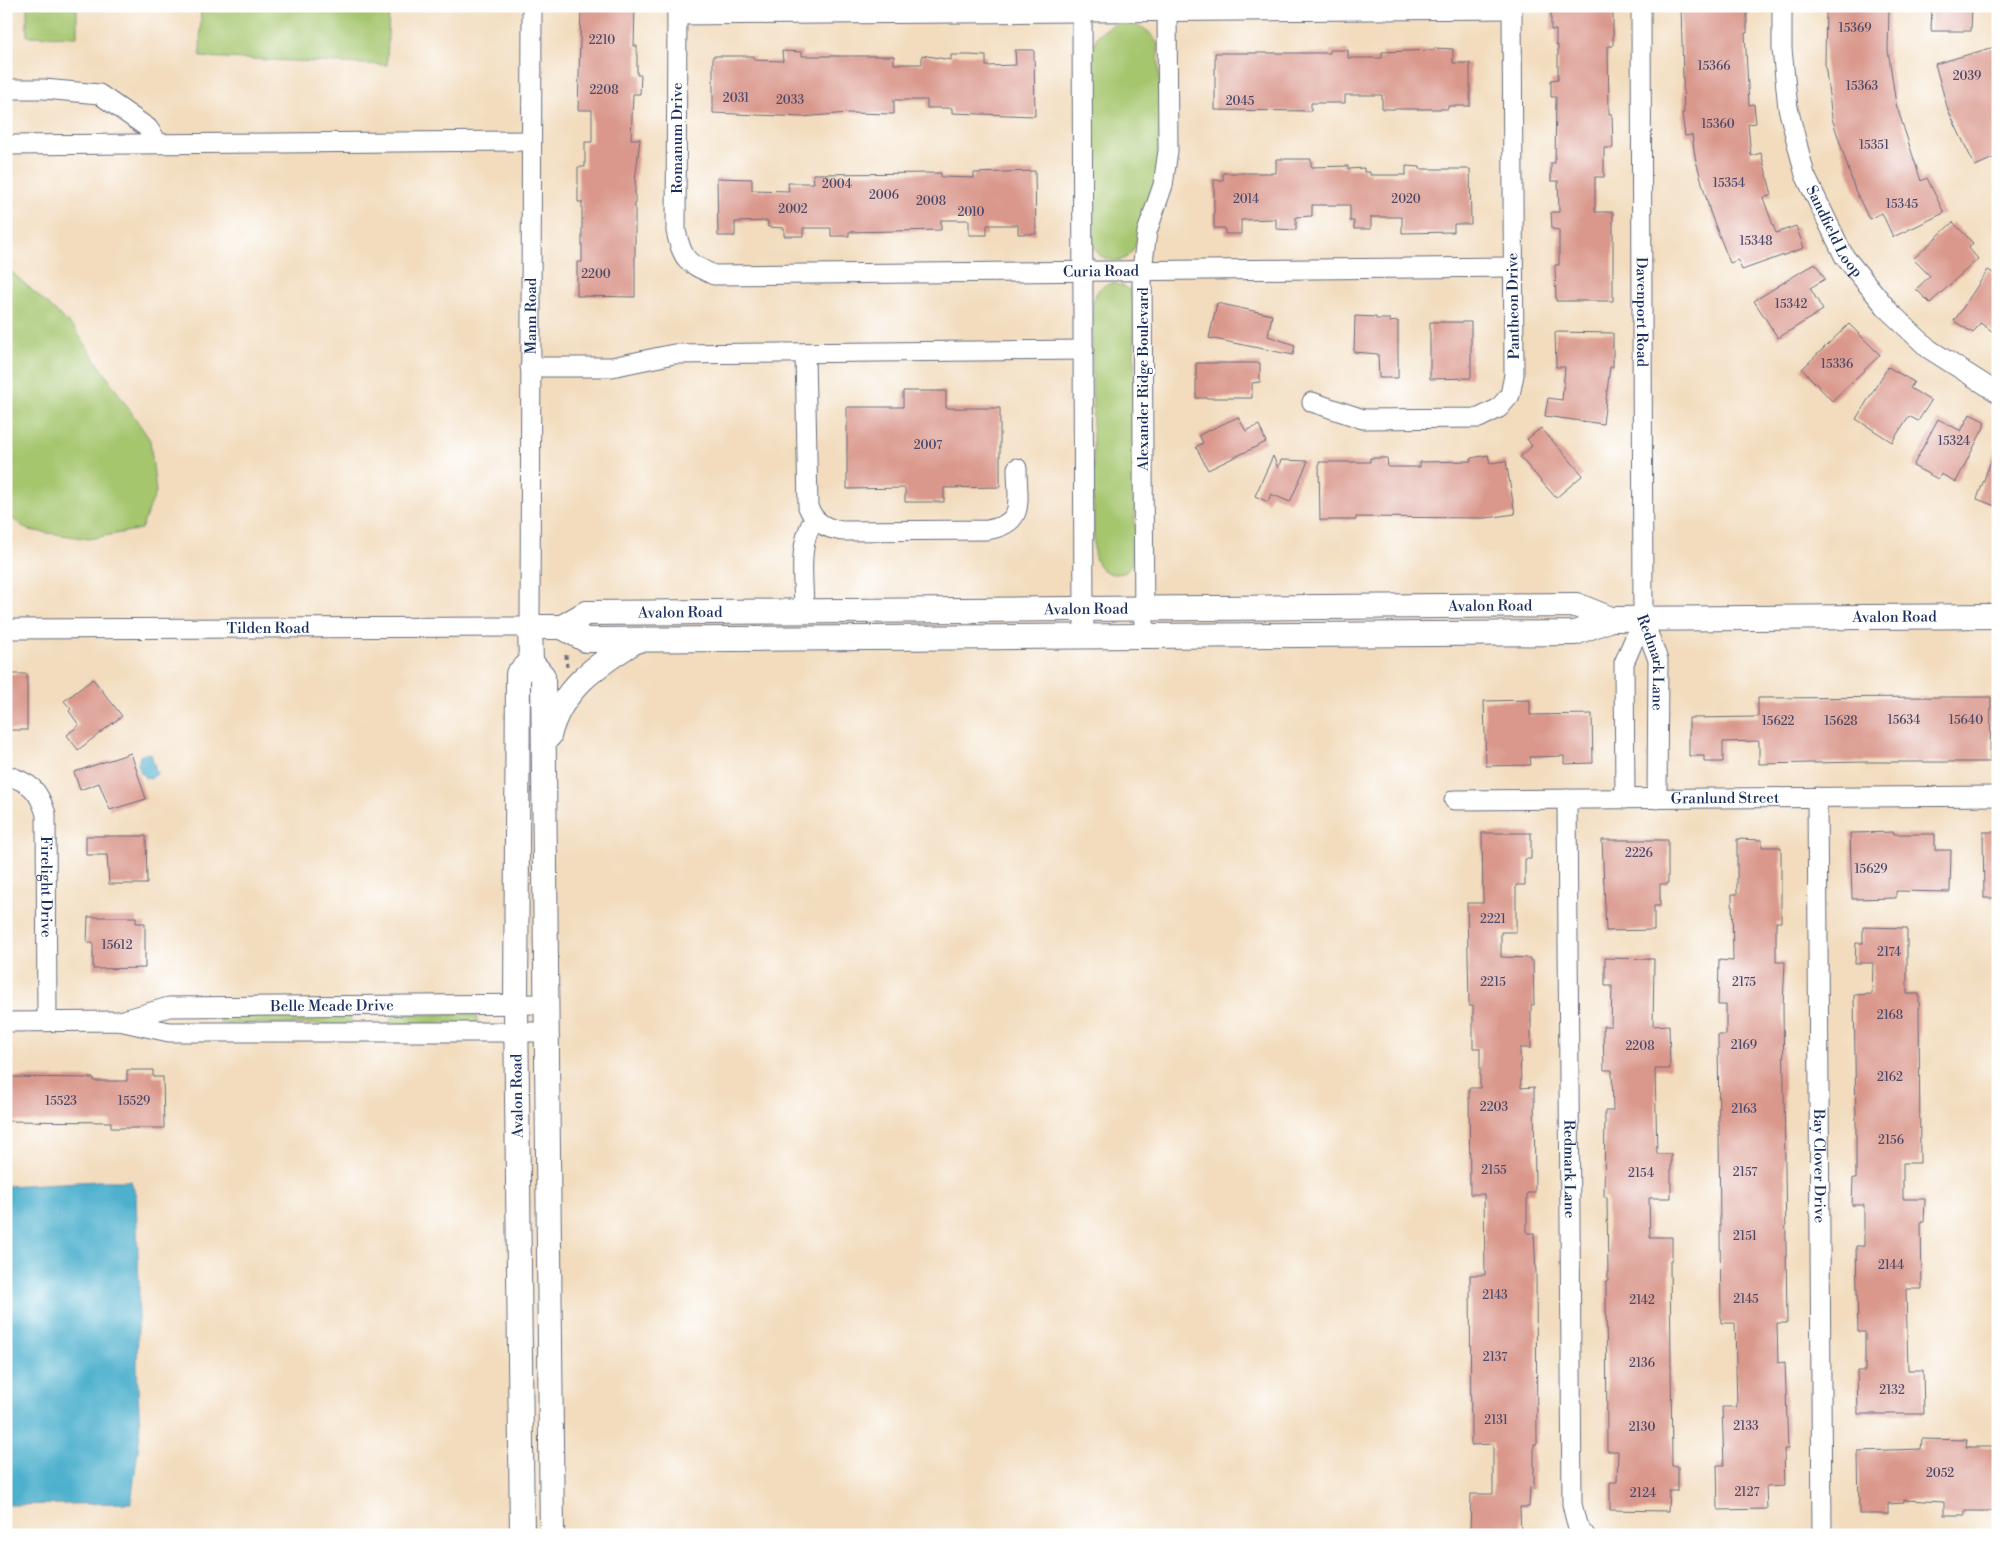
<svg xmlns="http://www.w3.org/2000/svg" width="2004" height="1541" font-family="'Libre Bodoni',serif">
<rect width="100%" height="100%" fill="#fff"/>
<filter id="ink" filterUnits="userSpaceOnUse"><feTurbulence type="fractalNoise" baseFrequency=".02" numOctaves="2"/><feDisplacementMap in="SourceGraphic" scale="10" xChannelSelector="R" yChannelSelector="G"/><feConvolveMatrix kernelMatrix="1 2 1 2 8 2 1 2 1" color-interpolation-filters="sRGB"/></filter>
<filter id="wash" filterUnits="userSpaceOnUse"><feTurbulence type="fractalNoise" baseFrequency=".0096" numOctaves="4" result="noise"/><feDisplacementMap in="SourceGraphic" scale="20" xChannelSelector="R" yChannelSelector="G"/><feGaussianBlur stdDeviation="1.12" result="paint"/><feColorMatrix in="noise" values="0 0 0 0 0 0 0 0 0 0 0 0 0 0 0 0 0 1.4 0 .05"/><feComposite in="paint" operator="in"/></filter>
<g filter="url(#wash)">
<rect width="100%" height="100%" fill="#f2dcbd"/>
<g fill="#a6c66e" stroke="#607a66">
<path d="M 27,6 L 77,6 L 77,37 L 27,36 Z"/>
<path d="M 201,6 L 389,6 L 387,65 L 200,57 Z"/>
<path d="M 1113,24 C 1133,21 1149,26 1158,45 C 1159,87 1164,132 1157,174 C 1155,190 1148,206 1143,222 C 1137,241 1133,267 1107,259 C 1097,256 1094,248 1092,239 L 1091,50 L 1098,35 Z"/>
<path d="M 6,267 L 74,328 L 150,440 L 156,492 L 141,529 L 89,539 L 28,530 L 6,514 Z"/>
<path d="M 1114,283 L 1129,289 L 1134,301 L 1135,560 L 1126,572 C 1110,578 1097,570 1094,553 L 1092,330 C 1092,311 1089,285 1114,283 Z"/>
<path d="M 469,1014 L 477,1016 L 477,1023 L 391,1023 L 390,1020 L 394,1015 Z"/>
<path d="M 341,1015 L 349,1016 L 351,1020 L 350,1025 L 219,1023 L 222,1017 Z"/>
</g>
<g fill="#4eb0cd" stroke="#347096">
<path d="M 148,753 L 151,754 L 157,774 L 150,779 L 145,778 L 143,773 L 141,774 L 138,764 L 140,756 Z"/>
<path d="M 97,1181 L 131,1181 L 136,1196 L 139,1285 L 137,1367 L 140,1434 L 131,1503 L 6,1505 L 6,1186 Z"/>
</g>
<g id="blocks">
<g fill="#da988c">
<path d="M 581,6 L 635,6 L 634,46 L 637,46 L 637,75 L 641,75 L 640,94 L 633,94 L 631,139 L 640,139 L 635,181 L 635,297 L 577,296 L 577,262 L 582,262 L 582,202 L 578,202 L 578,167 L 585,167 L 585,142 L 592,142 L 592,110 L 578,110 Z"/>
<path d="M 1681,6 L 1747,6 L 1747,33 L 1745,33 L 1749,105 L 1754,104 L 1756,123 L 1748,124 L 1751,156 L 1761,153 L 1772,195 L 1763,198 L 1776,233 L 1796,226 L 1804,248 L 1742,270 L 1738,260 L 1730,263 L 1710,212 L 1695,157 L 1692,135 L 1685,136 L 1682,113 L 1684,113 Z"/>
<path d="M 1932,6 L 1972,6 L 1971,31 L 1931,31 Z"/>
<path d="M 1826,7 L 1889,8 L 1888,50 L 1896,104 L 1921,181 L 1927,178 L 1944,213 L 1893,237 L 1882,213 L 1869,219 L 1855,190 L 1832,118 L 1825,64 Z"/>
<path d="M 1551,9 L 1613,10 L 1613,46 L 1608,46 L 1609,114 L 1612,114 L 1613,148 L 1604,148 L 1604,177 L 1595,177 L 1595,212 L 1613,212 L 1613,301 L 1556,301 L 1555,265 L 1559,265 L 1559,230 L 1552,229 L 1551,212 L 1559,212 L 1558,181 L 1551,181 L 1551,163 L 1555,163 L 1556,97 L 1551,97 L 1551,80 L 1558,79 L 1558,45 L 1556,45 L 1556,30 L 1551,30 Z"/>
<path d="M 1998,46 L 1998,156 L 1975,166 L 1948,110 L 1935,64 Z"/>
<path d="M 1434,48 L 1453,49 L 1453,63 L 1470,63 L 1470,106 L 1448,106 L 1448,109 L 1382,109 L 1382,95 L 1345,95 L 1345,103 L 1311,103 L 1311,111 L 1215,110 L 1215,53 L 1330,53 L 1330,50 L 1348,50 L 1348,58 L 1382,58 L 1382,52 L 1434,50 Z"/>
<path d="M 1015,50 L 1034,50 L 1035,116 L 952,113 L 952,108 L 927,108 L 927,100 L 894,100 L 894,114 L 848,113 L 802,117 L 713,113 L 713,56 L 754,56 L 754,60 L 783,61 L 782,51 L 802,52 L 802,56 L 894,56 L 894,64 L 922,64 L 922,55 L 951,60 L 951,55 L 970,55 L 986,56 L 986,66 L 1016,65 Z"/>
<path d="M 1276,159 L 1311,159 L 1311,167 L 1348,166 L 1348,169 L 1364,168 L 1364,172 L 1370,172 L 1370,175 L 1406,175 L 1406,166 L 1420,167 L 1420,169 L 1470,169 L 1471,224 L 1454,224 L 1454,232 L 1402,233 L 1402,217 L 1371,217 L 1371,229 L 1354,229 L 1354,221 L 1350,221 L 1350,205 L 1312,205 L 1312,216 L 1296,217 L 1296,230 L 1276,229 L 1276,219 L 1241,220 L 1241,234 L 1225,234 L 1225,228 L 1214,228 L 1214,180 L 1223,180 L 1223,173 L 1276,173 Z"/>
<path d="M 1035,171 L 1036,234 L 1018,234 L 1018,225 L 987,225 L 987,235 L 969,235 L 969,220 L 941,220 L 941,230 L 849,232 L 849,236 L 831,236 L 831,228 L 803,228 L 803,236 L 784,236 L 784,228 L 768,227 L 768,221 L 735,222 L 735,236 L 718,236 L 717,178 L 752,179 L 752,190 L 789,191 L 788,183 L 814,183 L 813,174 L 941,173 L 941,177 L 974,178 L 974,173 Z"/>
<path d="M 1953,222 L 1973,243 L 1969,248 L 1978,259 L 1930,303 L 1916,289 L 1930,276 L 1913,259 Z"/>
<path d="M 1815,263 L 1825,279 L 1810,288 L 1823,310 L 1778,338 L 1754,301 Z"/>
<path d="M 1988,270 L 1998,276 L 1998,335 L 1980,323 L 1973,333 L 1954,321 Z"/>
<path d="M 1217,303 L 1272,315 L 1268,336 L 1295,345 L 1293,355 L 1209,338 Z"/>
<path d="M 1355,316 L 1376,317 L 1376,319 L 1390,319 L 1390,322 L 1398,321 L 1398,378 L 1379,378 L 1378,354 L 1354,352 Z"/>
<path d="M 1430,322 L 1471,322 L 1471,378 L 1430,379 Z"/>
<path d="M 1849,324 L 1880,355 L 1832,401 L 1802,369 Z"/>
<path d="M 1555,332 L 1613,333 L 1613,367 L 1610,367 L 1603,424 L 1545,416 L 1548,398 L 1562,400 L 1565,367 L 1556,367 Z"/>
<path d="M 1196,363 L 1260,363 L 1260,382 L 1252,383 L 1252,398 L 1196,398 Z"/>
<path d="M 1888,367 L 1914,382 L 1910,388 L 1931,401 L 1918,421 L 1909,416 L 1892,442 L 1856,419 Z"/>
<path d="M 903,391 L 946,391 L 946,408 L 1000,408 L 1000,487 L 944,488 L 944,502 L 905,502 L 905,488 L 847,489 L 847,407 L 903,407 Z"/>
<path d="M 1970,414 L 1984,421 L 1984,427 L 1956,482 L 1941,474 L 1938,479 L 1913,466 L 1938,419 L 1961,431 Z"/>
<path d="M 1238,417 L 1246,431 L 1259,425 L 1266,442 L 1208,470 L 1196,447 L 1203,443 L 1199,435 Z"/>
<path d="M 1541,428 L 1583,475 L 1556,498 L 1520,457 L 1532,446 L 1527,439 Z"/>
<path d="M 1996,447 L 1998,447 L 1998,507 L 1977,499 Z"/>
<path d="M 1488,455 L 1490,463 L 1506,461 L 1515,514 L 1486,518 L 1356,517 L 1356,520 L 1320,520 L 1319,462 L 1370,462 L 1370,458 L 1387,458 L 1388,467 L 1420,467 L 1420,462 L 1471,461 L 1471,458 Z"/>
<path d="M 1273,456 L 1278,468 L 1281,460 L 1308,461 L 1290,502 L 1271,494 L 1268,502 L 1255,496 Z"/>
<rect x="6" y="674" width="21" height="56"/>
<path d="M 93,679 L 122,716 L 78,750 L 67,735 L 79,725 L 69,711 L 71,709 L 64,701 Z"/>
<path d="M 1946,697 L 1991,697 L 1990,762 L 1865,762 L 1759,764 L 1759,741 L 1723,742 L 1723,762 L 1704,762 L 1704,756 L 1689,756 L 1689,718 L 1758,717 L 1758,698 Z"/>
<path d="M 1530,700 L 1530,715 L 1592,714 L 1593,763 L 1564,764 L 1564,756 L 1530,757 L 1531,765 L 1486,766 L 1484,701 Z"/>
<path d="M 131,753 L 146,799 L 110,810 L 99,783 L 80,790 L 74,772 Z"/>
<path d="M 1894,832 L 1894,834 L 1935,834 L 1935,850 L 1951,850 L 1950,892 L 1896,891 L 1896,898 L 1852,899 L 1850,833 Z"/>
<path d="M 1983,832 L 1998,832 L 1998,898 L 1984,898 Z"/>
<path d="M 1482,833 L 1531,833 L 1531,859 L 1525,859 L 1525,885 L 1516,885 L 1516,932 L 1501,932 L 1501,957 L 1530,958 L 1530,961 L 1533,961 L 1534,1005 L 1531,1005 L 1531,1048 L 1520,1048 L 1521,1088 L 1534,1087 L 1535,1193 L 1527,1193 L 1527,1233 L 1534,1233 L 1536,1274 L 1537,1444 L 1534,1444 L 1534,1489 L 1530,1488 L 1529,1507 L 1520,1507 L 1521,1535 L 1470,1535 L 1471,1494 L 1493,1494 L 1493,1444 L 1471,1445 L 1470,1275 L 1485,1275 L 1484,1194 L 1470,1194 L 1469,1088 L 1480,1088 L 1480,1048 L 1473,1048 L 1473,1006 L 1469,1006 L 1467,903 L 1483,903 Z"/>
<path d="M 86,836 L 146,836 L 147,884 L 109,884 L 107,855 L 86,855 Z"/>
<path d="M 1737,839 L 1762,840 L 1762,847 L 1781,847 L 1781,922 L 1776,922 L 1776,962 L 1785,962 L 1783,1006 L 1787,1323 L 1777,1323 L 1778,1363 L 1785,1362 L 1788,1449 L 1784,1449 L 1785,1486 L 1766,1487 L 1767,1509 L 1718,1510 L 1717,1465 L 1724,1465 L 1722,1407 L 1737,1407 L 1735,1323 L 1721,1323 L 1718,1035 L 1726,1035 L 1726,1005 L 1718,1005 L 1719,960 L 1733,961 L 1732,894 L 1737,894 Z"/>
<path d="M 1602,840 L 1668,840 L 1668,884 L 1660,884 L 1660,906 L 1654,906 L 1654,930 L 1606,931 Z"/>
<path d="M 88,917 L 136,917 L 136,923 L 145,923 L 145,968 L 93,969 L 93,943 L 87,943 Z"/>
<path d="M 1863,927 L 1907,928 L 1907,994 L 1919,994 L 1920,1163 L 1903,1163 L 1903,1199 L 1925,1199 L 1924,1222 L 1921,1222 L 1922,1289 L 1906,1289 L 1908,1370 L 1923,1370 L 1924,1414 L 1858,1414 L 1857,1371 L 1865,1371 L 1865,1332 L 1858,1332 L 1856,1246 L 1864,1246 L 1864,1205 L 1852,1205 L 1853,1178 L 1856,1178 L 1856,1121 L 1854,995 L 1872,994 L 1873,963 L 1855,963 L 1856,943 L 1863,943 Z"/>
<path d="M 1605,958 L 1654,959 L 1653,1026 L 1669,1025 L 1670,1069 L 1655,1069 L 1657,1154 L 1671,1154 L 1671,1198 L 1649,1198 L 1650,1237 L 1672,1237 L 1672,1260 L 1670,1260 L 1672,1466 L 1678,1466 L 1678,1491 L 1669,1491 L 1668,1511 L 1610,1510 L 1610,1482 L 1617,1482 L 1618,1451 L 1607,1451 L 1606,1281 L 1608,1281 L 1607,1197 L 1604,1197 L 1605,1111 L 1613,1111 L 1612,1070 L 1604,1070 L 1603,1026 L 1611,1026 L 1612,986 L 1605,986 Z"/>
<path d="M 127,1070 L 153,1070 L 153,1077 L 163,1077 L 164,1128 L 111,1128 L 111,1122 L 6,1121 L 6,1077 L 94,1078 L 94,1081 L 127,1081 Z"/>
<path d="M 1922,1439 L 1967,1440 L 1966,1447 L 1998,1447 L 1998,1511 L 1965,1511 L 1965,1515 L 1944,1515 L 1944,1502 L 1904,1500 L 1904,1503 L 1888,1504 L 1888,1514 L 1859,1514 L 1858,1451 L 1921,1449 Z"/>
</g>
</g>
</g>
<g filter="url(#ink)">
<use href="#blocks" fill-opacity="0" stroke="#666c7f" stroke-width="1"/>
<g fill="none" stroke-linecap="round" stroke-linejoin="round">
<defs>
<g id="minor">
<path id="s1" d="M 677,6 L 676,231 C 683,261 687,263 714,275 L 1512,267"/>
<path d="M 1082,6 L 1084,636"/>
<path id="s2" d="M 1641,6 L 1643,619 L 1658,660 L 1657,799"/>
<path id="s3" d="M 1782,6 L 1782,49 L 1788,108 L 1805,175 L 1844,256 L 1889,311 L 1929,349 L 1998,393"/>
<path d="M 677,15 L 1512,9"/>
<path d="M 6,89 L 44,89 L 99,94 L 148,128 L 158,143"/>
<path d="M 6,145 L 531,141"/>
<path d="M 805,353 L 808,507 C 815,523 825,528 842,531 L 987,530 C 1027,523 1017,501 1017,468"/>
<path d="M 530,367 L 612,367 L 674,354 L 1084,350"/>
<path d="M 1312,402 L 1363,419 L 1479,418 L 1499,408 L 1510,395 L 1514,375 L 1512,6"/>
<path d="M 804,611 C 804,580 797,546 814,519"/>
<path id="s4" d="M 6,629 L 530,627 L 532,6"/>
<path d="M 1144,636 L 1142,269 L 1147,232 L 1163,185 L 1168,151 L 1167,6"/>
<path id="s5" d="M 6,775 C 31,783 38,789 46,814 L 47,1021"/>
<path id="s6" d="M 1817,797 L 1822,1535"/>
<path id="s7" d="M 1567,799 L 1572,1504 L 1577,1525 L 1585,1535"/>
<path d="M 1625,799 L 1624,663 L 1643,619"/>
<path id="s8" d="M 1454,800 L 1998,796"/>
<path id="s9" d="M 120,1021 L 169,1007 L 547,1004"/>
<path d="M 6,1022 L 119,1021 L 169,1032 L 547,1032"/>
</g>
<g id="major">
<path id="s10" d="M 562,627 L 586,613 L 1576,605 L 1611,619 L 1998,616"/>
<path d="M 549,736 C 560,689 598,664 637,640"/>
<path d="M 522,1535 L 516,1005 L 518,674 L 531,662"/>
<path d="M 552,1535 L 543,676 L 531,662 L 530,627 L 562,627 L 586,640 L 1575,633 L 1611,619"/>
</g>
</defs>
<use href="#minor" stroke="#666c7f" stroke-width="21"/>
<use href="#major" stroke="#666c7f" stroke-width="26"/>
<path stroke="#666c7f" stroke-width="3" stroke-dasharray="4 4" stroke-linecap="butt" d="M 566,655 L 567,668"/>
<use href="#minor" stroke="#fff" stroke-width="19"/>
<use href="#major" stroke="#fff" stroke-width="24"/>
</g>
</g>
<g text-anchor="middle" stroke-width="4.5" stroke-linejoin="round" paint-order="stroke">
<g font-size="12" fill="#4b496a">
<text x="1855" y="32">15369</text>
<text x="602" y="44">2210</text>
<text x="1714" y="70">15366</text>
<text x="1967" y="80">2039</text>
<text x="1862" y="90">15363</text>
<text x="604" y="94">2208</text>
<text x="736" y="102">2031</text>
<text x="790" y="104">2033</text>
<text x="1240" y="105">2045</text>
<text x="1718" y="128">15360</text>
<text x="1874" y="149">15351</text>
<text x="1729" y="187">15354</text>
<text x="837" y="188">2004</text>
<text x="884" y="199">2006</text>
<text x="1246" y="203">2014</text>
<text x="1406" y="203">2020</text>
<text x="931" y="205">2008</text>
<text x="1902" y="208">15345</text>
<text x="793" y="213">2002</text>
<text x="971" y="216">2010</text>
<text x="1756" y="245">15348</text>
<text x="596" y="278">2200</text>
<text x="1791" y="308">15342</text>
<text x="1837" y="368">15336</text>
<text x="1954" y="445">15324</text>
<text x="928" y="449">2007</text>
<text x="1904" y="724">15634</text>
<text x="1966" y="724">15640</text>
<text x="1778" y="725">15622</text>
<text x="1841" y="725">15628</text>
<text x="1639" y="857">2226</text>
<text x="1871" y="873">15629</text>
<text x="1493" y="923">2221</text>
<text x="117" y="949">15612</text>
<text x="1889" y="956">2174</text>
<text x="1493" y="986">2215</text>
<text x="1744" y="986">2175</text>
<text x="1890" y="1019">2168</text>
<text x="1744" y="1049">2169</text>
<text x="1640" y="1050">2208</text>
<text x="1890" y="1081">2162</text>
<text x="61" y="1105">15523</text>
<text x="134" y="1105">15529</text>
<text x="1494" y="1111">2203</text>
<text x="1744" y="1113">2163</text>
<text x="1891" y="1144">2156</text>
<text x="1494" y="1174">2155</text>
<text x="1745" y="1176">2157</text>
<text x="1641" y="1177">2154</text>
<text x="1745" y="1240">2151</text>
<text x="1891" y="1269">2144</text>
<text x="1495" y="1299">2143</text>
<text x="1746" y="1303">2145</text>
<text x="1642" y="1304">2142</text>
<text x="1495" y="1361">2137</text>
<text x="1642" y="1367">2136</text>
<text x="1892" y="1394">2132</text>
<text x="1496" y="1424">2131</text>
<text x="1746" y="1430">2133</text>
<text x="1642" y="1431">2130</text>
<text x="1940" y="1477">2052</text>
<text x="1747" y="1496">2127</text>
<text x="1643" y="1497">2124</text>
</g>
<g font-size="15" fill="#1b2f5e" stroke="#fff">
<text transform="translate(677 138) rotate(-90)" y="5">Romanum Drive</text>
<text dy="5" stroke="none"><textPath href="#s3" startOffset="235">Sandfield Loop</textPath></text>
<text dy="5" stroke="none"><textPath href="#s1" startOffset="674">Curia Road</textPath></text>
<text transform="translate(1513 306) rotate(-91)" y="5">Pantheon Drive</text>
<text dy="5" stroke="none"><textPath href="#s2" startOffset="306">Davenport Road</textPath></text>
<text dy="5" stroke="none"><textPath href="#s4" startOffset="835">Mann Road</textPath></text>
<text transform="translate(1143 379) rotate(-90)" y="5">Alexander Ridge Boulevard</text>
<text dy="5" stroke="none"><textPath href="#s10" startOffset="932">Avalon Road</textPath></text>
<text dy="5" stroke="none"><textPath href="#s10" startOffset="528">Avalon Road</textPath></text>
<text dy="5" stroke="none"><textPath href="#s10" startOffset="122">Avalon Road</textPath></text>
<text dy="5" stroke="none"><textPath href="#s10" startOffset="1339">Avalon Road</textPath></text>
<text dy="5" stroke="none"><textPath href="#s4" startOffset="262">Tilden Road</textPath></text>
<text dy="5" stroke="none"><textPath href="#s2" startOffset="658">Redmark Lane</textPath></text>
<text dy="5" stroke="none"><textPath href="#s8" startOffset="271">Granlund Street</textPath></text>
<text dy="5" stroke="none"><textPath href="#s5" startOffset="132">Firelight Drive</textPath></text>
<text dy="5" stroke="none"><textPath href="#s9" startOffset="214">Belle Meade Drive</textPath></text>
<text transform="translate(517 1096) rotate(-91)" y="5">Avalon Road</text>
<text dy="5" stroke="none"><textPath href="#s6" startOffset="369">Bay Clover Drive</textPath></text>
<text dy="5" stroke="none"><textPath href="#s7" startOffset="370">Redmark Lane</textPath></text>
</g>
</g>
<rect width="2004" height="1541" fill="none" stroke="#fff" stroke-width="25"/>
</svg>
